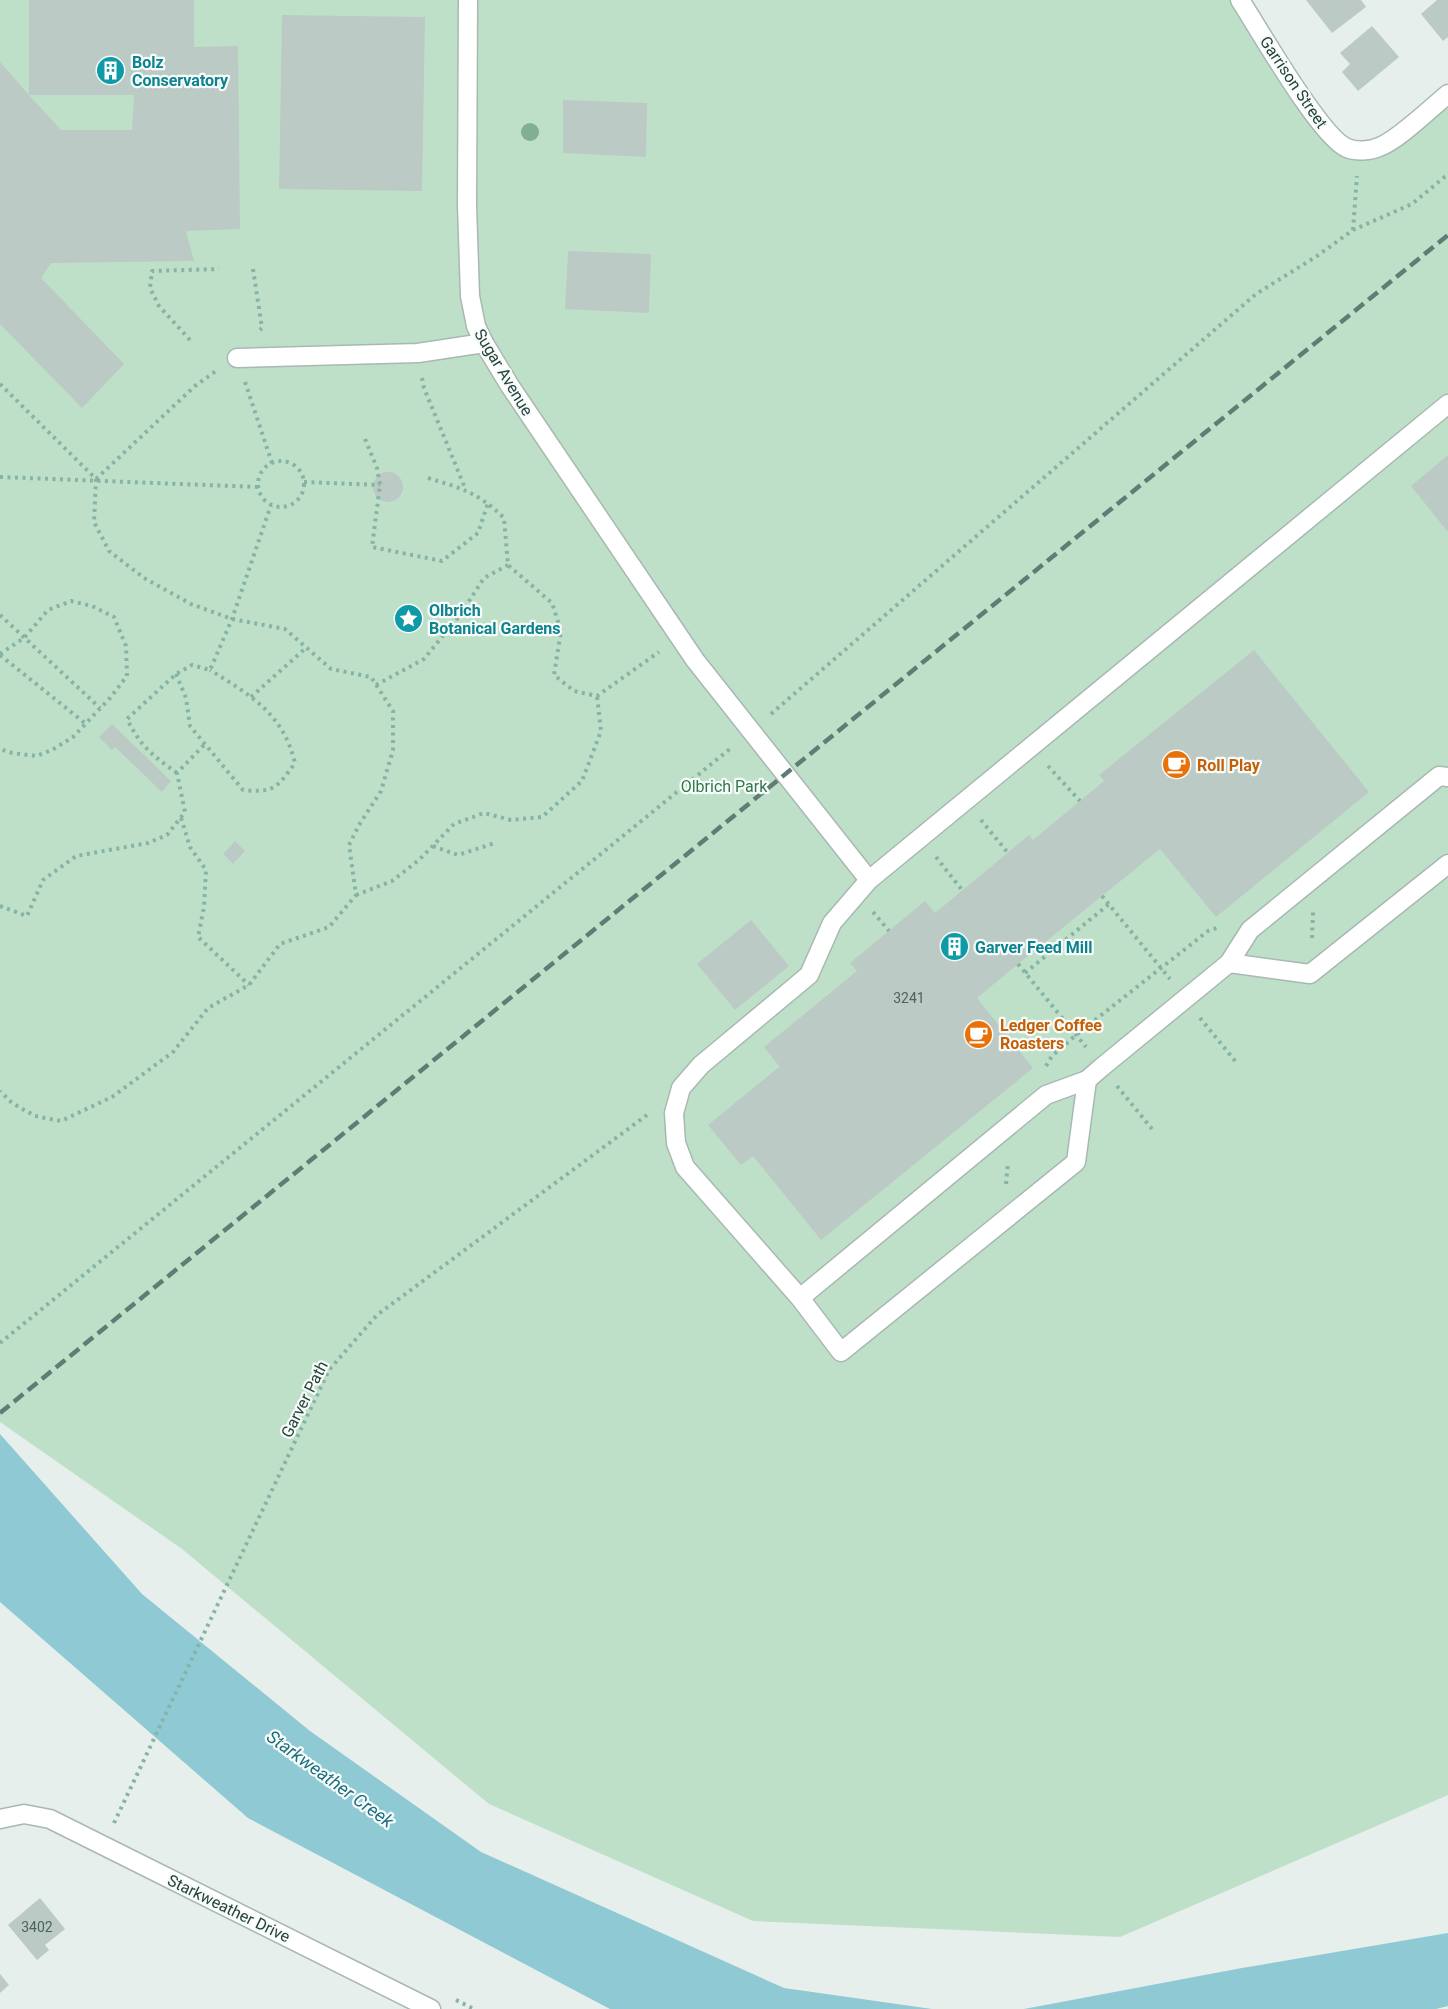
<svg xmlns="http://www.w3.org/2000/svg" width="1448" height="2009" font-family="Roboto,sans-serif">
<rect width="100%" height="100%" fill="#e6efeb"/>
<path fill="#bfe0c8" d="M 0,0 L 1240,0 L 1322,126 L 1359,151 L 1448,94 L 1448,1795 L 1120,1937 L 753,1921 L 489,1804 L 182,1549 L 0,1422 Z"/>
<g fill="#8ec9d4">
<path d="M 0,1434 L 142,1594 L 310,1731 L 481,1852 L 784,1988 L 932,2009 L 610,2009 L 248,1818 L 0,1602 Z"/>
<path d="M 1448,1933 L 1448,2006 L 1436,2009 L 1024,2009 L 1242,1968 Z"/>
</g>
<g fill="#bbcac4" fill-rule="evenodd">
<path d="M 29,0 L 194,0 L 194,47 L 238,46 L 240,229 L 186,231 L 194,261 L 51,263 L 41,278 L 124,364 L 82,408 L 0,324 L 0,62 L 29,95 ZM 29,95 L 134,95 L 132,130 L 61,130 Z"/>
<path d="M 1306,0 L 1361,0 L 1366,7 L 1332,33 Z"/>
<path d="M 1437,0 L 1448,0 L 1448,37 L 1443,41 L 1421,14 Z"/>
<path d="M 282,15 L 425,17 L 422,191 L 279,189 Z"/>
<path d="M 1372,26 L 1399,57 L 1358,91 L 1342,72 L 1350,64 L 1340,53 Z"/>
<path d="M 563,100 L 647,103 L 646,157 L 563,153 Z"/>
<path d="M 568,251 L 651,254 L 649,313 L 565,309 Z"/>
<path d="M 1448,455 L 1448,532 L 1411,486 Z"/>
<circle cx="388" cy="487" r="15"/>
<path d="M 1254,650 L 1369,792 L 1216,917 L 1160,849 L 1018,964 L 977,998 L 1033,1068 L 821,1240 L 753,1156 L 741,1165 L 708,1125 L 779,1067 L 783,1071 L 764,1047 L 857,971 L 850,963 L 925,901 L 935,913 L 1029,835 L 1033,840 L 1104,781 L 1099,775 Z"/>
<path d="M 112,724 L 171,781 L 162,792 L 115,747 L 112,750 L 99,737 Z"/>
<path d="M 235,841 L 245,851 L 233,864 L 223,854 Z"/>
<path d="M 751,920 L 789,966 L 735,1010 L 697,964 Z"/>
<path d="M 40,1898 L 65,1929 L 45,1945 L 49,1950 L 37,1960 L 8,1925 Z"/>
<path d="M 0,1974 L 9,1985 L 0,1993 Z"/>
</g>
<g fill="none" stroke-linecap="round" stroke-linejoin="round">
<defs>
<g id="minor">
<path d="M 468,0 L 467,205 L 470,296 L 476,326 L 484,343 L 510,386 L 695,660 L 869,880"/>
<path d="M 1240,0 C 1259,29 1321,138 1347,148 C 1356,152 1370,151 1379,147 C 1397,141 1431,108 1448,94"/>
<path d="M 237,358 L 418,353 L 484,343"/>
<path d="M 1229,963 L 1310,974 L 1448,864"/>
<path d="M 1087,1080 L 1076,1162 L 841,1352 L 800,1298 L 685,1167 L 676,1143 L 674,1113 L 681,1088 L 701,1065 L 809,975 L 832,923 L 869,880 L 1448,404"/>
<path d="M 800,1298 L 1046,1095 L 1087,1080 L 1102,1067 L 1229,963 L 1250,930 L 1439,776 L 1448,777"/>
<path d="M 0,1819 L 24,1814 L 50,1819 L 431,2009"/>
</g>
</defs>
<use href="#minor" stroke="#a8b8b2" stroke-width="21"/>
<g stroke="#86b3a5" stroke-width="4" stroke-dasharray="3 4.5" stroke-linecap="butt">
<path d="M 1353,230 L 1357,176"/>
<path d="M 253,269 L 262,328 L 260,330"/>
<path d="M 190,340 L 159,306 L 150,288 L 152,271 L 219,269"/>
<path d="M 422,378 L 424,388 L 465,488"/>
<path d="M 245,382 L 272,463"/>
<path d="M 0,384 L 96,479 L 94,522 L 109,551 L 144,578 L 191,604 L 232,619 L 285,629 L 331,669 L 371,677 L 393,711 L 393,750 L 381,791 L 359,825 L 349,845 L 356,895 L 329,927 L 280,944 L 249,985 L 208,1008 L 173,1052 L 112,1097 L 61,1121 L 35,1116 L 12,1103 L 0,1091"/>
<path d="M 365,439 L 377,468 L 380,485 L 372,547 L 442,561 L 478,533 L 488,503"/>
<circle cx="281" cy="484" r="23"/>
<path d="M 0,477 L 258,487"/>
<path d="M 428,478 C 461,488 479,493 504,518 L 508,565 L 552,603 L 561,631 L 554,675 L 574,691 L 597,696 L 659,652"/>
<path d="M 96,479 L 195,386 L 216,371"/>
<path d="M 304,482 L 380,485"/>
<path d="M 0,615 L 100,708"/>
<path d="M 0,654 L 24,638 L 48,610 L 71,601 L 92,606 L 114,617 L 126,646 L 127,676 L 110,698 L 73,737 L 52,750 L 36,756 L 12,753 L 0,749"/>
<path d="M 0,655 L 86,724"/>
<path d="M 176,674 L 186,698 L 190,726 L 243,790 C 274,793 277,788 295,763 C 283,713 250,695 210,670"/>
<path d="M 376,685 L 424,659 L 460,615 L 484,578 L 508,565"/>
<path d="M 251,697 L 306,648"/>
<path d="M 771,714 L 1256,294 L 1317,256 L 1353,230 L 1412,204 L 1448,174"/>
<path d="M 1048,766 L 1080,801"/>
<path d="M 177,773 C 152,755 141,747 127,719 L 176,674 L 192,665 L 210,670 L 232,619 L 271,505"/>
<path d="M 181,818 L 190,847 L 206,870 L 204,907 L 198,937 L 249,985"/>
<path d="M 981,820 L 1008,853"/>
<path d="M 433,846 L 458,855 L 495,843"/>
<path d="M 936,857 L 962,890"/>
<path d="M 356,895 L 392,881 L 419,860 L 454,824 L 484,813 L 511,820 L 542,817 L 582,781 L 601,731 L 597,696"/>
<path d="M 1102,896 L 1170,979"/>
<path d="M 0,906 L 27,916 L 43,880 L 76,856 L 148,843 L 167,835 L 185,812 L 177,773 L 204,745"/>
<path d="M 873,912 L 889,931"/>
<path d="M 1312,938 L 1313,912"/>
<path d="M 1018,964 L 1086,1047"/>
<path d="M 1025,973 L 1109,904"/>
<path d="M 1200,1018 L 1236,1062"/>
<path d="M 1046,1066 L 1052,1056 L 1076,1035 L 1208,931 L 1220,927"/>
<path d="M 1117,1086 L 1152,1129"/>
<path d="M 1006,1184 L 1008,1162"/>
<path d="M 0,1343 L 731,748"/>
<path d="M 114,1823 L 329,1370 L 377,1315 L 647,1115"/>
<path d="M 456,2000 L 474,2009"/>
</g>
<use href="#minor" stroke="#fff" stroke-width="18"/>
<path stroke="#5f7d75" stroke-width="4.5" stroke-dasharray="12 6" stroke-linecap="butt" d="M 0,1413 L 1448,235"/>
</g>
<circle fill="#80af93" cx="530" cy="132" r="9"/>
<defs>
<symbol id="building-disc" viewBox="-11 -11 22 22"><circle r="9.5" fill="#0f9aa8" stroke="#f7fbf9"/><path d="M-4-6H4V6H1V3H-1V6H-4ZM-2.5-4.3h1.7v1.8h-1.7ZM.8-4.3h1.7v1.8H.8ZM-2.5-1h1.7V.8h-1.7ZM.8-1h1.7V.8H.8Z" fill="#fff"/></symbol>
<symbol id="sight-disc" viewBox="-11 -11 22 22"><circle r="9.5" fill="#0f9aa8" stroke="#f7fbf9"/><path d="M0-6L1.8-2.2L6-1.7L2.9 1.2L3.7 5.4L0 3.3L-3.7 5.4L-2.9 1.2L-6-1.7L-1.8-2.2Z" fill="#fff"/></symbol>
<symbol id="cafe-disc" viewBox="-11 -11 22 22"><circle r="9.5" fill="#e8710a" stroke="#f7fbf9"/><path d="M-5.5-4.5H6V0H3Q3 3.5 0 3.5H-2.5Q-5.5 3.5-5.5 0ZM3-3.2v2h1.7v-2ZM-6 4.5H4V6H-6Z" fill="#fff"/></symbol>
</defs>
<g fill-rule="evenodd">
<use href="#building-disc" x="94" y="54" width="33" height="33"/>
<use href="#sight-disc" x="392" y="602" width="33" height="33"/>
<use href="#cafe-disc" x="1160" y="748" width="33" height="33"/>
<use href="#building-disc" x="938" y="930" width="33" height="33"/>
<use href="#cafe-disc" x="962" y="1018" width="33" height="33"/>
</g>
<g text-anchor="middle" stroke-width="4.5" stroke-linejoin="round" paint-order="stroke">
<g font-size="14" fill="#4a645c">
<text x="909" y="1003">3241</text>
<text x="37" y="1932">3402</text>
</g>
<g font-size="16" font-weight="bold" fill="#0d838f" stroke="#f7fbf9" text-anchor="start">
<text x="132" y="68">Bolz<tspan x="132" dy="18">Conservatory</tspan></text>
<text x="429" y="616">Olbrich<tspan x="429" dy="18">Botanical Gardens</tspan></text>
<text x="975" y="953">Garver Feed Mill</text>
</g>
<g font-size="16" fill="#24423a" stroke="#f7fbf9">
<text transform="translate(1294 82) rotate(56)" y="6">Garrison Street</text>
<text transform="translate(504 372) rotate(59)" y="6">Sugar Avenue</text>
<text transform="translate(304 1399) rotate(-63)" y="6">Garver Path</text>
<text transform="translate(229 1908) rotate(26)" y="6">Starkweather Drive</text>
</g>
<g font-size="16" font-weight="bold" fill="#c56008" stroke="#f7fbf9" text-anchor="start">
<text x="1197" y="771">Roll Play</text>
<text x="1000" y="1031">Ledger Coffee<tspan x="1000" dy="18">Roasters</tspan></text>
</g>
<g font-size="16" fill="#2d7a4b" stroke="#f7fbf9">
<text x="724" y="792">Olbrich Park</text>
</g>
<g font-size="18" font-style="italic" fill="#1c6f80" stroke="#f7fbf9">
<text transform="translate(330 1779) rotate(36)" y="6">Starkweather Creek</text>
</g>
</g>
</svg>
